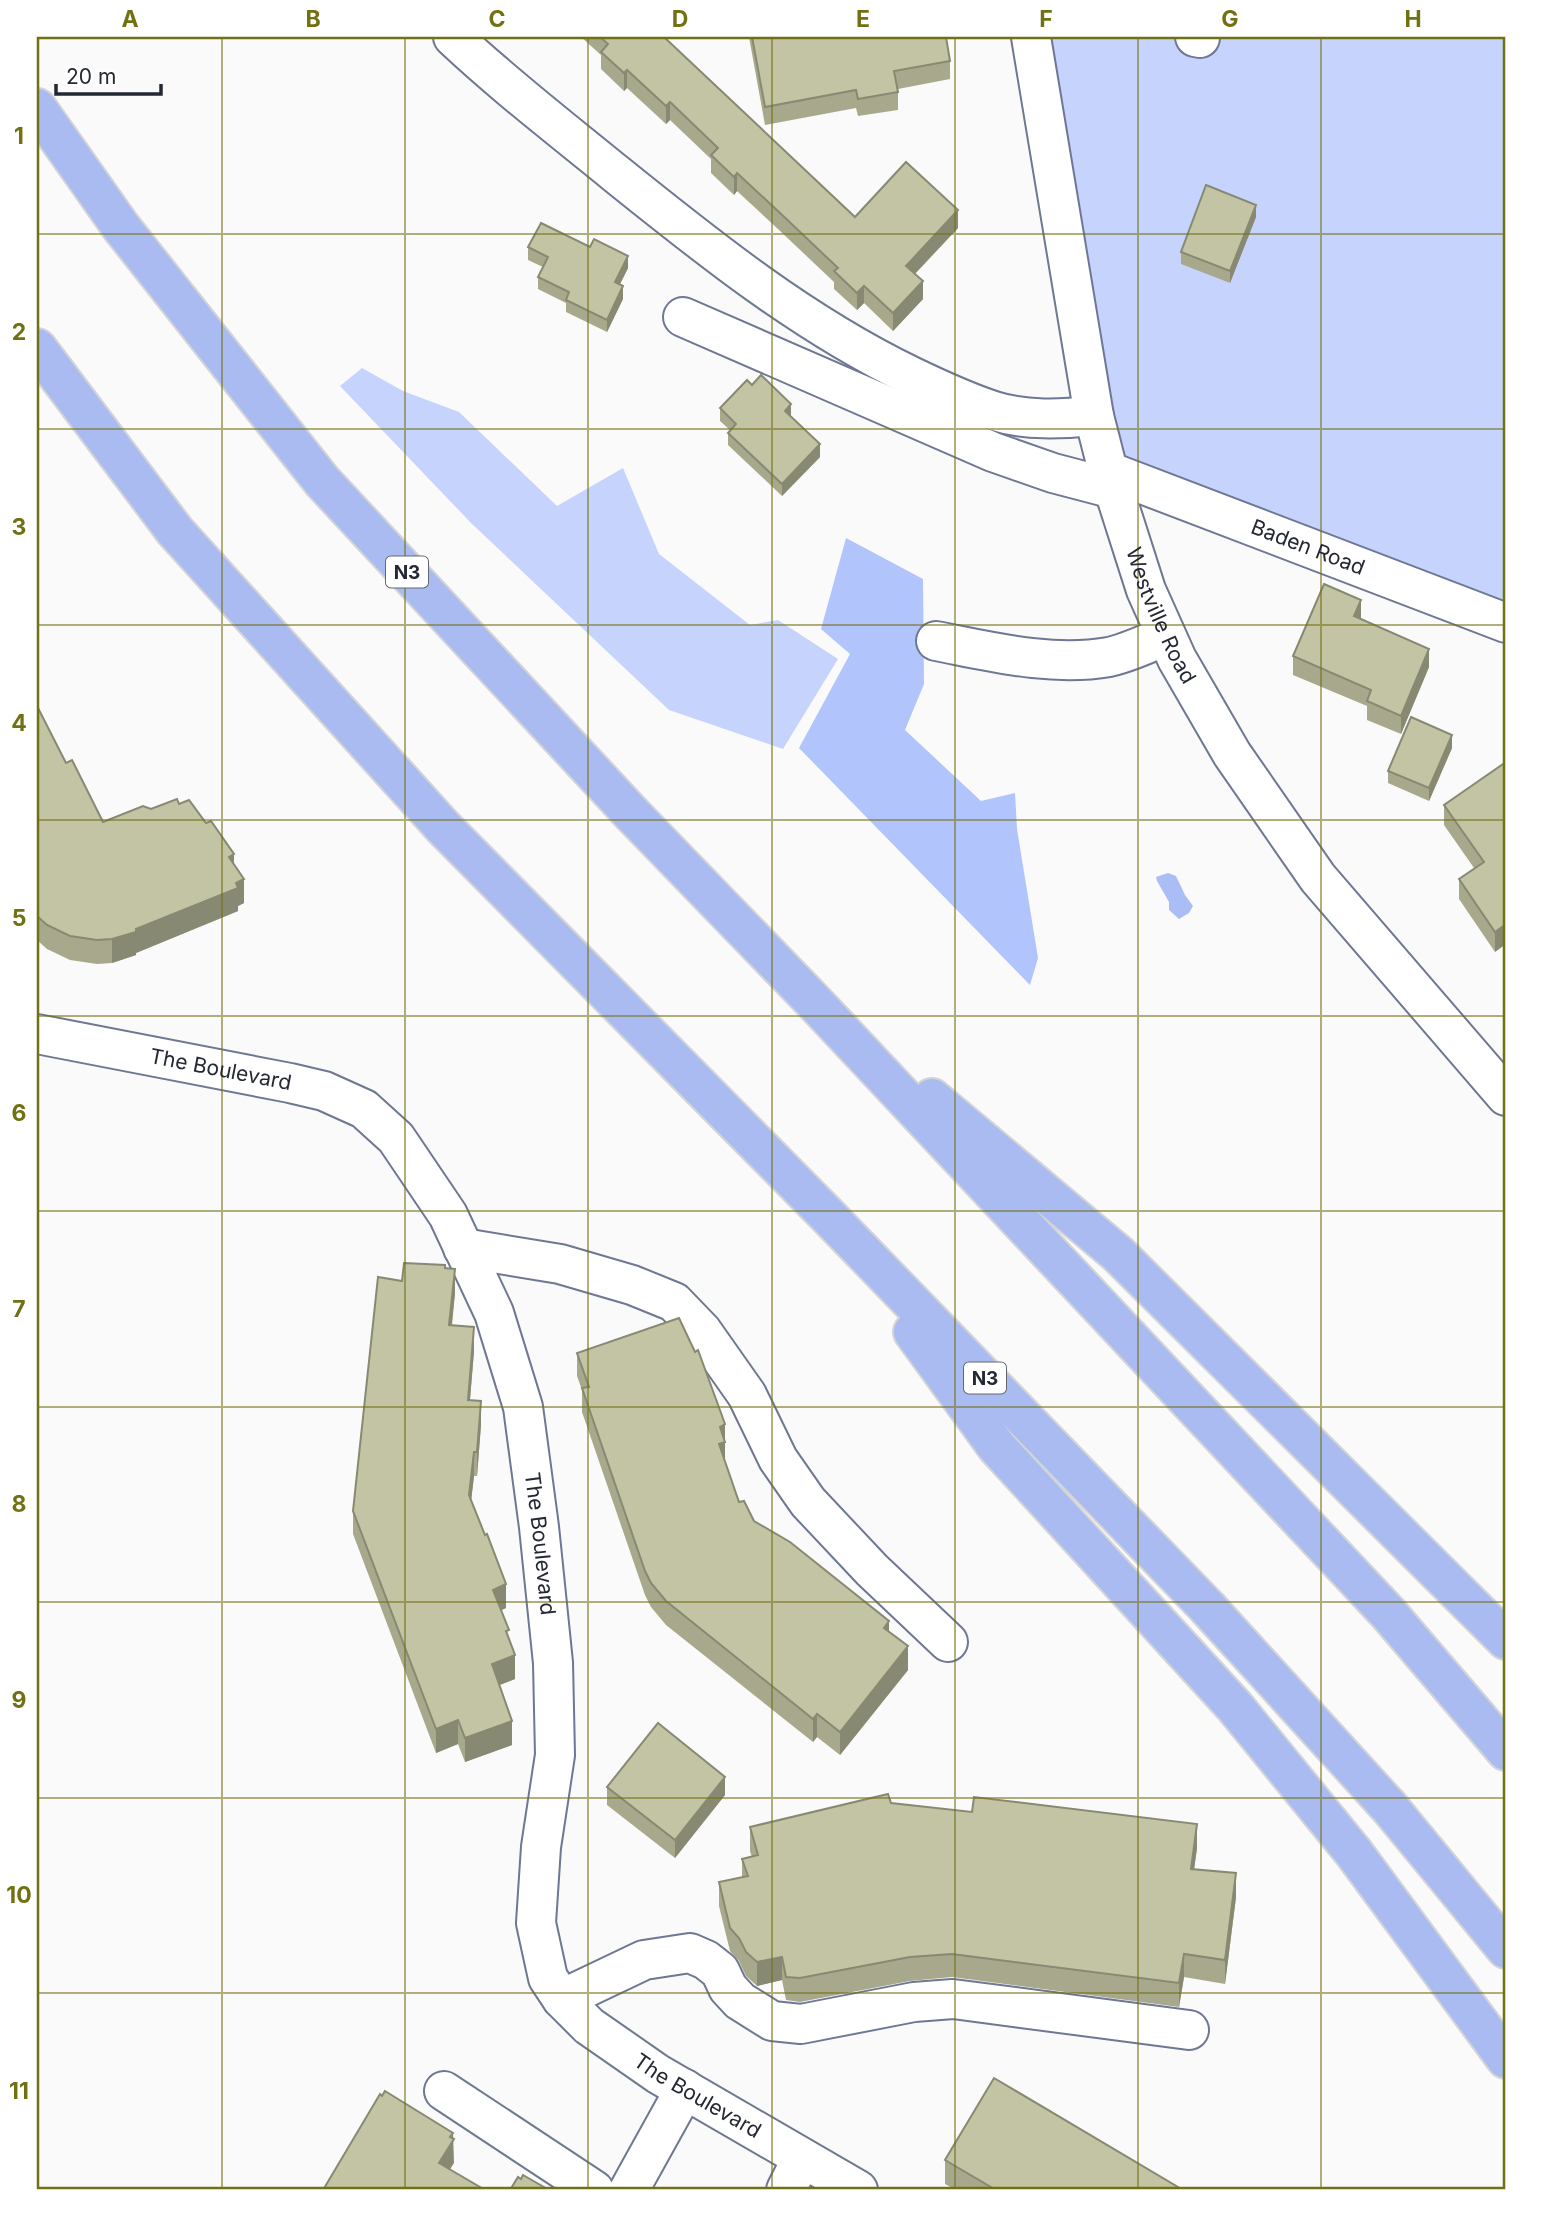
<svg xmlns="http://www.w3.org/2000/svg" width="1543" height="2227" font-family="Inter,sans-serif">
<rect width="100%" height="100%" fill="#fafafa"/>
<g fill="#c6d4fd">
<path d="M 1039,37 L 1506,37 L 1506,618 L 1112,465 Z"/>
<path d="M 362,368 L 403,391 L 459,412 L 557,506 L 623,468 L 659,554 L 750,625 L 778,620 L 838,659 L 783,749 L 669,710 L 471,523 L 340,386 Z"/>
</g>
<path fill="#b1c4fc" d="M 846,538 L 923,579 L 924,684 L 905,730 L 981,801 L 1015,793 L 1017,829 L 1038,958 L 1030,985 L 799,748 L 850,654 L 821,629 Z"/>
<path fill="#aabdf5" d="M 1168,873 L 1176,876 L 1185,895 L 1193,906 L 1189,913 L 1179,919 L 1169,910 L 1169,902 L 1157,881 L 1156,877 Z"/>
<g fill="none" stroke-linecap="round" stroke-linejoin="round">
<defs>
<g id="minor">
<path d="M 453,37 C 504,85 560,128 615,173 C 708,248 803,324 911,376 C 938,389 966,402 994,411 C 1026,421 1061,419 1094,416"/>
<path id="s1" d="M 1031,37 L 1094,416 L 1108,471 L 1146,590 L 1177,659 L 1232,754 L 1318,878 L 1506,1096"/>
<path d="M 1195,37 L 1200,38"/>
<path d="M 683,317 L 993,452 L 1053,473 L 1114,489"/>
<path id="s2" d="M 1108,471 L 1506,623"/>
<path d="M 936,641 C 993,652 1052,667 1109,657 C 1128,653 1148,643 1166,636"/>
<path id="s3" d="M 37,1034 L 290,1083 L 324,1091 L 364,1109 L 396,1138 L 448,1215 L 494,1313 L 523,1407 L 539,1527 L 553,1663 L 555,1755 L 541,1847 L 536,1923 L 548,1978 L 562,1999 L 589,2026 L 658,2074 L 858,2190"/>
<path d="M 463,1248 L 560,1264 L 632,1285 L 674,1302 L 702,1331 L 747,1395 L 778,1459 L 808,1502 L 872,1570 L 948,1642"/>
<path d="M 562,1999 L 644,1960 L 690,1953 L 706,1960 L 720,1971 L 728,1988 L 740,2001 L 772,2021 L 801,2024 L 914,2002 L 953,1999 L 1189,2030"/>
<path d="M 444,2091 L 594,2190"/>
<path d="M 629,2190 L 685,2089"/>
<path d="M 786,2190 L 802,2158"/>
</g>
<g id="highway">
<path d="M 37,108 L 121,227 L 322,481 L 630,812 L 816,1004 L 1388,1613 L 1506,1751"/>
<path d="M 37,348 L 175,531 L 443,827 L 828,1216 L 1207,1607 L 1390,1808 L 1506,1949"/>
<path d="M 932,1098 L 1118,1254 L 1506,1640"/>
<path d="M 913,1332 L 996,1446 L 1235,1707 L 1354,1853 L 1506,2059"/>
</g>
</defs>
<use href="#minor" stroke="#6e7793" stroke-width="42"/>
<use href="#highway" stroke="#d3d4d6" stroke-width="42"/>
<use href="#minor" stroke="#fff" stroke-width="38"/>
<use href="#highway" stroke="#a9bbf1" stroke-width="38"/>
</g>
<g fill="#a8a98c">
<path d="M 581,37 L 664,37 L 855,217 L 958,228 L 915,274 L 923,299 L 893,331 L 864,303 L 857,310 L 834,289 L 834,282 L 779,230 L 737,191 L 734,195 L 711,173 L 711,159 L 670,120 L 666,124 L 627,88 L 624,91 L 601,69 L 601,55 Z"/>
<path d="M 749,37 L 946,37 L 950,61 L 950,79 L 898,89 L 898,110 L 858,116 L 856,108 L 765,125 Z"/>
<path d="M 1256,217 L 1230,283 L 1181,264 L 1181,252 Z"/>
<path d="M 528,247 L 628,268 L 620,284 L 623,299 L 607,332 L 566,312 L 566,303 L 538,289 L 538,277 L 543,267 L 528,260 Z"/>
<path d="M 752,385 L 791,417 L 820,457 L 782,496 L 728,445 L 728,433 L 730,430 L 720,421 L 720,408 Z"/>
<path d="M 1361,618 L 1361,619 L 1429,667 L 1401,734 L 1367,720 L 1367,706 L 1293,675 L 1293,656 Z"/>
<path d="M 37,706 L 66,763 L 103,822 L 151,809 L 179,804 L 234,864 L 244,903 L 238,906 L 238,911 L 136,953 L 136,955 L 112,963 L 97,964 L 70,960 L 47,949 L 37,940 Z"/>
<path d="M 1452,748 L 1429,801 L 1388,783 L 1388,771 Z"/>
<path d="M 1506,762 L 1495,952 L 1459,899 L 1459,879 L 1474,868 L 1444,825 L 1444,805 Z"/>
<path d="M 445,1268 L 455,1293 L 452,1326 L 474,1351 L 470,1400 L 481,1425 L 477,1476 L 474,1476 L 471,1500 L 506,1608 L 501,1610 L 509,1638 L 515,1679 L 499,1685 L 512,1745 L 465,1762 L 458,1744 L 436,1753 L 353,1534 L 353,1511 L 402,1281 Z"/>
<path d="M 577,1353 L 725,1424 L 725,1461 L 739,1502 L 754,1521 L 889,1632 L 908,1670 L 840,1755 L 817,1737 L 813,1742 L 666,1625 L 651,1607 L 645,1595 L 582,1412 L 582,1390 L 577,1376 Z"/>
<path d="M 607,1787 L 725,1795 L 675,1858 L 607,1805 Z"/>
<path d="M 891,1803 L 1197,1848 L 1194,1869 L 1236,1897 L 1225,1984 L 1184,1977 L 1179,2007 L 952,1977 L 910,1981 L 800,2002 L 786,2000 L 782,1980 L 757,1986 L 746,1976 L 739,1961 L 730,1951 L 719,1906 L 719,1882 L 742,1877 L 742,1859 L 752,1857 L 750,1851 L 750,1827 Z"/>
<path d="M 945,2160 L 1183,2190 L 956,2190 L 945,2184 Z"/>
</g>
<g fill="#888972">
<path d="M 627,70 L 627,88 L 624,91 L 624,73 Z"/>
<path d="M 670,102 L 670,120 L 666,124 L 666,106 Z"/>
<path d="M 737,173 L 737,191 L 734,195 L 734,177 Z"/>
<path d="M 1256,205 L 1256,217 L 1230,283 L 1230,271 Z"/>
<path d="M 958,210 L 958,228 L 906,283 L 906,266 Z"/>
<path d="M 628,256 L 628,268 L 615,294 L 615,282 Z"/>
<path d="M 923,281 L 923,299 L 893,331 L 893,313 Z"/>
<path d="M 623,286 L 623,299 L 607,332 L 607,320 Z"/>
<path d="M 864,286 L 864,303 L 857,310 L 857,293 Z"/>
<path d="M 791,404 L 791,416 L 785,411 Z"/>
<path d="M 820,444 L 820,457 L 782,496 L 782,484 Z"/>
<path d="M 1361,600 L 1361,618 L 1354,635 L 1354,616 Z"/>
<path d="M 1429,649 L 1429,667 L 1401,734 L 1401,716 Z"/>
<path d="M 1452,735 L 1452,748 L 1429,801 L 1429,788 Z"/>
<path d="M 234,854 L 234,877 L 229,857 Z"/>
<path d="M 244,879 L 244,903 L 238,906 L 238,911 L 136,953 L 136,955 L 112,963 L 112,939 Z"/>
<path d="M 1506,924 L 1506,944 L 1495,952 L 1495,932 Z"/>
<path d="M 455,1269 L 455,1293 L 449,1349 L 449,1325 Z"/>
<path d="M 474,1327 L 474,1351 L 468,1423 L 468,1400 Z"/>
<path d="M 481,1401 L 481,1425 L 477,1476 L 477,1452 Z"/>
<path d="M 725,1424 L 725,1466 L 719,1444 L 720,1427 Z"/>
<path d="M 474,1452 L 474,1476 L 469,1519 L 469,1495 Z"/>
<path d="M 506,1584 L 506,1608 L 493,1614 L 493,1590 Z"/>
<path d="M 889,1621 L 889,1645 L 884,1628 Z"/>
<path d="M 908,1646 L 908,1670 L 840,1755 L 840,1732 Z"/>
<path d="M 515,1655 L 515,1679 L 492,1688 L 492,1664 Z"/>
<path d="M 817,1714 L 817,1737 L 813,1742 L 813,1719 Z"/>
<path d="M 458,1720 L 458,1744 L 436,1753 L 436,1729 Z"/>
<path d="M 512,1721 L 512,1745 L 465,1762 L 465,1738 Z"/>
<path d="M 725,1777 L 725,1795 L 675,1858 L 675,1840 Z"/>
<path d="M 1197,1824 L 1197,1848 L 1191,1892 L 1191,1869 Z"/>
<path d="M 1236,1873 L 1236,1897 L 1225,1984 L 1225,1960 Z"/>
<path d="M 1184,1954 L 1184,1977 L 1179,2007 L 1179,1983 Z"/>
<path d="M 782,1957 L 782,1980 L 757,1986 L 757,1962 Z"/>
<path d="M 453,2133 L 454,2163 L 439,2187 L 439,2163 Z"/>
</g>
<g fill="#c3c4a3" stroke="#888972" stroke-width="2">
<path d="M 600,37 L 664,37 L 855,217 L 906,162 L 958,210 L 906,266 L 923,281 L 893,313 L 864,286 L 857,293 L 834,271 L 838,268 L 779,212 L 737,173 L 734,177 L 711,155 L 718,148 L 670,102 L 666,106 L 627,70 L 624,73 L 601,52 L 608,44 Z"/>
<path d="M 752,37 L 946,37 L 950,61 L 894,71 L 898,92 L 858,99 L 856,90 L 765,107 Z"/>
<path d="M 1206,185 L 1256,205 L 1230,271 L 1181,252 Z"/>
<path d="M 541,223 L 590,247 L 594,239 L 628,256 L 615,282 L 623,286 L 607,320 L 566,300 L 569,292 L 538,277 L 548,257 L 528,247 Z"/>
<path d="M 761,375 L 791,404 L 785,411 L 820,444 L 782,484 L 728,433 L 736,424 L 720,408 L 747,380 L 752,385 Z"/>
<path d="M 1324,584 L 1361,600 L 1354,616 L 1429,649 L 1401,716 L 1367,701 L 1371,690 L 1293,656 Z"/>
<path d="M 37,706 L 66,763 L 72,760 L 103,822 L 143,806 L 151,809 L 177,799 L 179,804 L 189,800 L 206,823 L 211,821 L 234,854 L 229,857 L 244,879 L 236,883 L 238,888 L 136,929 L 136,932 L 112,939 L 97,940 L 70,936 L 47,925 L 37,916 Z"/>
<path d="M 1411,717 L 1452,735 L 1429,788 L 1388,771 Z"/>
<path d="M 1506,762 L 1506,924 L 1495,932 L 1459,879 L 1484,862 L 1444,805 Z"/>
<path d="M 404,1263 L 445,1265 L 445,1268 L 455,1269 L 449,1325 L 474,1327 L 468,1400 L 481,1401 L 477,1452 L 474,1452 L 469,1495 L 485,1535 L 487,1534 L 506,1584 L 493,1590 L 509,1630 L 506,1631 L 515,1655 L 492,1664 L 512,1721 L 465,1738 L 458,1720 L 436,1729 L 353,1511 L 378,1277 L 402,1281 Z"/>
<path d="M 679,1318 L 695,1352 L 698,1350 L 725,1424 L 720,1427 L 725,1442 L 719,1444 L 739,1502 L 744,1501 L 754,1521 L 790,1542 L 889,1621 L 884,1628 L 908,1646 L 840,1732 L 817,1714 L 813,1719 L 666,1601 L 651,1583 L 645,1571 L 582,1388 L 589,1387 L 577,1353 Z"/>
<path d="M 658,1723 L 725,1777 L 675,1840 L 607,1787 Z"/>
<path d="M 888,1794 L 891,1803 L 972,1812 L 974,1797 L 1197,1824 L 1191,1869 L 1236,1873 L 1225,1960 L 1184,1954 L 1179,1983 L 952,1954 L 910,1957 L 800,1978 L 786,1977 L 782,1957 L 757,1962 L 746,1952 L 739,1938 L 730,1928 L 719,1882 L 748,1876 L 742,1859 L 758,1855 L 750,1827 Z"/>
<path d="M 994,2078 L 1183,2190 L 996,2190 L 945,2160 Z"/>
<path d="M 385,2091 L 453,2133 L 450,2137 L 454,2139 L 439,2163 L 485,2190 L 323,2190 L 380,2094 L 382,2096 Z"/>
<path d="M 523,2175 L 549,2190 L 510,2190 L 518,2177 L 521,2179 Z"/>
</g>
<path fill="none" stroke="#717012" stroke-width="2" stroke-opacity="0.55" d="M 222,37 L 222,2190M 405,37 L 405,2190M 588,37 L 588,2190M 772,37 L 772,2190M 955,37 L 955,2190M 1138,37 L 1138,2190M 1321,37 L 1321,2190M 37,234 L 1506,234M 37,429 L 1506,429M 37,625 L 1506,625M 37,820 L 1506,820M 37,1016 L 1506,1016M 37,1211 L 1506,1211M 37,1407 L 1506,1407M 37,1602 L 1506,1602M 37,1798 L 1506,1798M 37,1993 L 1506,1993"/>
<g text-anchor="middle" stroke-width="7" stroke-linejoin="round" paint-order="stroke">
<g fill="#fff" stroke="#666870" stroke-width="2">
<rect x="386" y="556.5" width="42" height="31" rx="5"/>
<rect x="964" y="1362.5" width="42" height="31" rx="5"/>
</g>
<g font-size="19" font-weight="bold" fill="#242833">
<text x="407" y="579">N3</text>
<text x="985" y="1385">N3</text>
</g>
<g font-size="21" fill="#242833" stroke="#fff">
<text dy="7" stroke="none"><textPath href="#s2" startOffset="214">Baden Road</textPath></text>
<text dy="7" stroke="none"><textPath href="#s1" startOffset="595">Westville Road</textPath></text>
<text dy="7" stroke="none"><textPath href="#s3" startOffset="187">The Boulevard</textPath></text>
<text dy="7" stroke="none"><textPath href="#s3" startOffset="817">The Boulevard</textPath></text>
<text dy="7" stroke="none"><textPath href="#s3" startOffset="1447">The Boulevard</textPath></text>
</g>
</g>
<rect width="1543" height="2227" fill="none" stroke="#ffffff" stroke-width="77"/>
<path d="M56 84v10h105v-10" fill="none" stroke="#242833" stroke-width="3.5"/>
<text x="66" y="84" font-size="21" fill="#242833" stroke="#ffffff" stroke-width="5" paint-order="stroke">20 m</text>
<rect x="38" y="38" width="1466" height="2150" fill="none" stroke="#717012" stroke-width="2.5"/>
<g font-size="23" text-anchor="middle" font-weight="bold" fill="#717012">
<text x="130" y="27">A</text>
<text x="313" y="27">B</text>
<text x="497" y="27">C</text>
<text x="680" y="27">D</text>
<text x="863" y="27">E</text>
<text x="1046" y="27">F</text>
<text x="1230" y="27">G</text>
<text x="1413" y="27">H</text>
<text x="19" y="144">1</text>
<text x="19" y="340">2</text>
<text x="19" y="535">3</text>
<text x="19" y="731">4</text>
<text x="19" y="926">5</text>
<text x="19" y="1121">6</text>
<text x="19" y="1317">7</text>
<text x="19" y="1512">8</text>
<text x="19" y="1708">9</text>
<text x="19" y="1903">10</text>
<text x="19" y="2099">11</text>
</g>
</svg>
